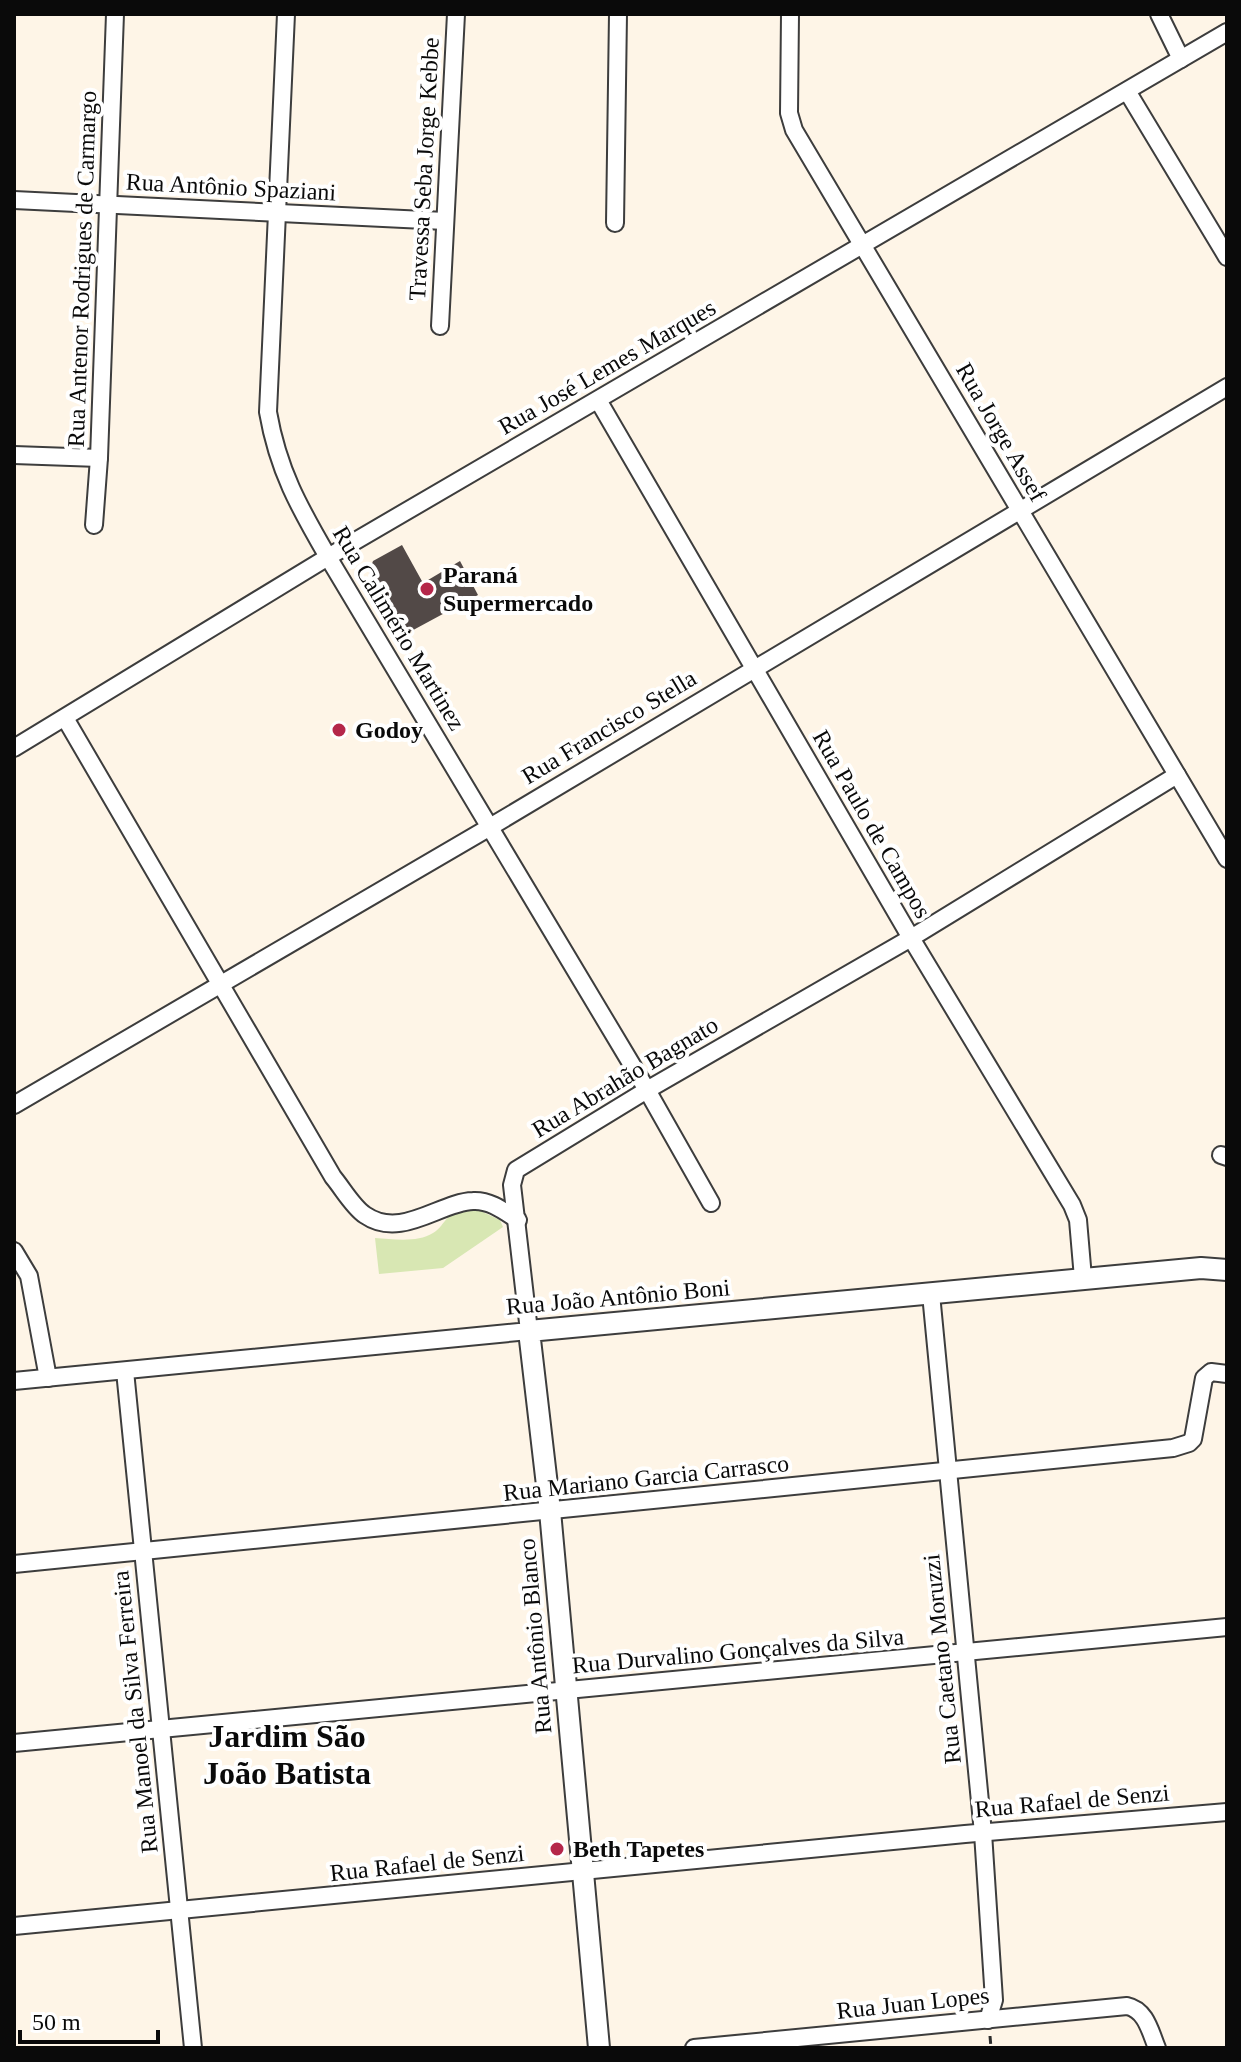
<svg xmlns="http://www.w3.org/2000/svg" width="1241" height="2062" font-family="Georgia,serif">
<rect width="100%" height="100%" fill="#fef5e7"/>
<path fill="#d8e7b3" d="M 463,1208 L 474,1208 L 500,1220 L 503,1227 L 443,1268 L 379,1274 L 375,1238 C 393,1239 417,1243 433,1233 C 445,1226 443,1216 463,1208 Z"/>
<path fill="#524947" d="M 402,545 L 423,583 L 460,561 L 478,595 L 404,635 L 369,572 L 373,561 Z"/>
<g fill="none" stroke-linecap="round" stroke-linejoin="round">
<defs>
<g id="minor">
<path d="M 286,14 L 268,412 C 278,470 299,507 328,557 L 647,1090 L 711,1203"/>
<path d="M 790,14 L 789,113 L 794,130 L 1227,859"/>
<path d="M 1159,14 L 1181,59"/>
<path d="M 1127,91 L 1227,257"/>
<path d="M 14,200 L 445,221"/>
<path d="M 615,223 L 618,14"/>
<path d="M 440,326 L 456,14"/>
<path d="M 598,400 L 911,938 L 1072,1205 L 1078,1220 L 1083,1278"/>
<path d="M 14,455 L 99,458"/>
<path d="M 94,525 L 99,458 L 115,14"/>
<path d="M 65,718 L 333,1177 C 343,1189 353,1207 365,1215 C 401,1240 440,1202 473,1201 C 490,1200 504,1211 518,1220"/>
<path d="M 14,748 L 328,557 L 1227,32"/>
<path d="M 14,1105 L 490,827 L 1227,387"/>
<path d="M 1221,1155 L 1227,1157"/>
<path d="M 14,1251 L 29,1276 L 48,1378"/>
<path d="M 931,1294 L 983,1833 L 994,2000 L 988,2020"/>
<path d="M 125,1371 L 193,2048"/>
<path d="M 14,1381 L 529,1331 L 512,1185 L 516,1170 L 647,1090 L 911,938 L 1177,775"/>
<path d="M 14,1564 L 1173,1448 L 1189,1443 L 1193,1439 L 1204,1378 L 1211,1372 L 1227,1374"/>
<path d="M 14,1743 L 1227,1627"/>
<path d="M 14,1926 L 965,1834 L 1227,1812"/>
<path d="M 694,2048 L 1127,2006 C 1146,2010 1150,2031 1157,2048"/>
</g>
<path id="tertiary" d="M 599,2048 L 550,1511 L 529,1331 L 1201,1268 L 1227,1270"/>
</defs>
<use href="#minor" stroke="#3d3d3d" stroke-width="20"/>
<use href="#tertiary" stroke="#3d3d3d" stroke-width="24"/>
<path stroke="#2c2c2c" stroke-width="3" stroke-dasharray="8 4" stroke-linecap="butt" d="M 990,2036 L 991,2048"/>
<use href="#minor" stroke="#fff" stroke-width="16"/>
<use href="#tertiary" stroke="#fff" stroke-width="20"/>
</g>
<g fill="#b5274a" stroke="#fff" stroke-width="3">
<circle cx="427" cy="589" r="8"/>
<circle cx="339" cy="730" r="8"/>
<circle cx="557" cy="1849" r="8"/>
</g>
<g text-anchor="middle" stroke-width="8" stroke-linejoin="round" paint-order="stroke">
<g font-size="24" fill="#0a0a0a" stroke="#fff">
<text transform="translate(424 169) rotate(-87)" y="8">Travessa Seba Jorge Kebbe</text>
<text transform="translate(231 187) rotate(3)" y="8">Rua Antônio Spaziani</text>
<text transform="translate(82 269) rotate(-88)" y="8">Rua Antenor Rodrigues de Carmargo</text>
<text transform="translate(607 367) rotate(-30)" y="8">Rua José Lemes Marques</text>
<text transform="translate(1001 432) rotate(60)" y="8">Rua Jorge Assef</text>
<text transform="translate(399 628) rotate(59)" y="8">Rua Calimério Martinez</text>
<text transform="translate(609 727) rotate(-31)" y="8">Rua Francisco Stella</text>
<text transform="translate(872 824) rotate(60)" y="8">Rua Paulo de Campos</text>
<text transform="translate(625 1077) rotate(-31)" y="8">Rua Abrahão Bagnato</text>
<text transform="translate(618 1297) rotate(-5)" y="8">Rua João Antônio Boni</text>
<text transform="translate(646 1478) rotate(-6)" y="8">Rua Mariano Garcia Carrasco</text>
<text transform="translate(535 1636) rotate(-95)" y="8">Rua Antônio Blanco</text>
<text transform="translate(738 1651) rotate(-5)" y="8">Rua Durvalino Gonçalves da Silva</text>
<text transform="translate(942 1659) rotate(-96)" y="8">Rua Caetano Moruzzi</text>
<text transform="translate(135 1712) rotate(-96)" y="8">Rua Manoel da Silva Ferreira</text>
<text transform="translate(1072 1801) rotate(-5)" y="8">Rua Rafael de Senzi</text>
<text transform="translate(427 1863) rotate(-6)" y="8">Rua Rafael de Senzi</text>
<text transform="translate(913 2003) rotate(-6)" y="8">Rua Juan Lopes</text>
</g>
<g font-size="24" font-weight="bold" fill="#0a0a0a" stroke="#fff" text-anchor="start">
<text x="443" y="583">Paraná<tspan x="443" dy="28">Supermercado</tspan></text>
<text x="355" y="738">Godoy</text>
<text x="573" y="1857">Beth Tapetes</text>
</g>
<g font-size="32" font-weight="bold" fill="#0a0a0a" stroke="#fff">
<text x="287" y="1747">Jardim São<tspan x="287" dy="37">João Batista</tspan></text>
</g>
</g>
<rect width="1241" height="2062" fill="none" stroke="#0a0a0a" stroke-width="32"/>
<path d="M20 2030v12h138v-12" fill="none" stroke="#0a0a0a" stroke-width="4"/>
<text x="32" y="2030" font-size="24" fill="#0a0a0a" stroke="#ffffff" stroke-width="6" paint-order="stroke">50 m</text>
</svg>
